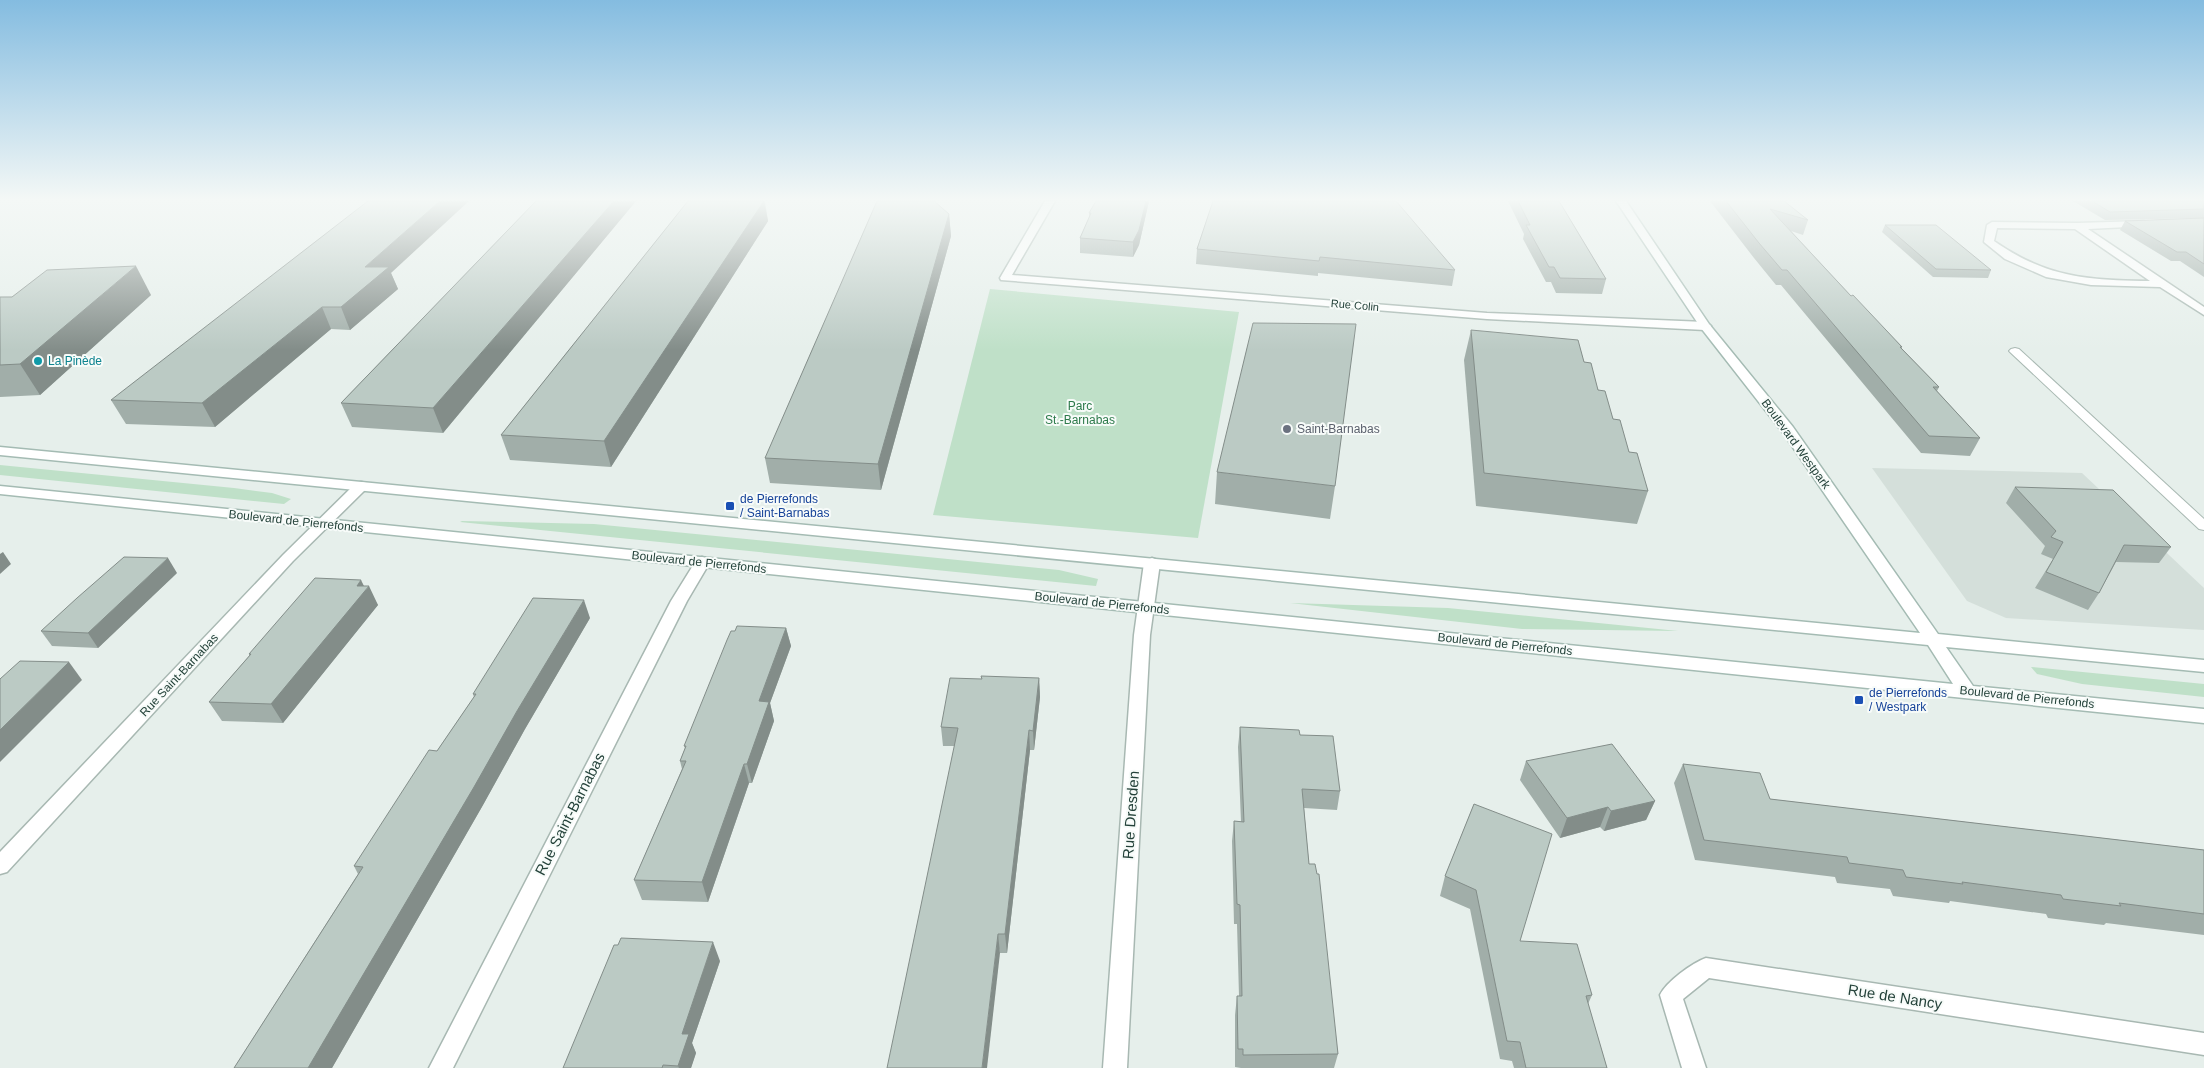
<svg xmlns="http://www.w3.org/2000/svg" width="2204" height="1068" font-family="Arial,sans-serif">
<rect width="100%" height="100%" fill="#e6efeb"/>
<path fill="#d4dfda" d="M 1872,468 L 2082,473 L 2204,588 L 2204,630 L 2006,618 L 1967,601 Z"/>
<g fill="#bfe0c8">
<path d="M 990,289 L 1239,312 L 1198,538 L 933,515 Z"/>
<path d="M 0,465 L 234,488 L 272,493 L 291,499 L 284,504 L 0,475 Z"/>
<path d="M 462,521 L 594,524 L 1059,570 L 1098,579 L 1096,586 L 460,522 Z"/>
<path d="M 1290,603 L 1448,608 L 1678,631 L 1522,629 Z"/>
<path d="M 2031,667 L 2204,684 L 2204,697 L 2082,684 L 2037,674 Z"/>
</g>
<g fill="none" stroke-linecap="round" stroke-linejoin="round">
<defs>
<path id="lane" d="M 2015,348 L 2019,349 L 2204,519 L 2204,530 L 2199,529 L 2011,353 L 2009,351 L 2011,349 Z"/>
<g id="street">
<path d="M 1045,201 L 1055,201 L 1012,275 L 1487,313 L 1705,322 L 1711,326 L 1705,330 L 1487,319 L 1001,280 L 1000,278 Z"/>
<path d="M 2143,221 L 2147,222 L 2147,226 L 2088,229 L 2204,307 L 2204,315 L 2160,287 L 2091,285 L 2046,277 L 2005,259 L 1984,242 L 1987,225 L 1992,222 L 2077,223 ZM 1997,228 L 2075,229 L 2150,281 C 2088,280 2047,278 1994,241 Z"/>
<path d="M 361,482 L 366,483 L 368,486 L 366,489 L 293,561 L 7,872 L 0,874 L 0,852 L 283,555 L 356,483 Z"/>
<path d="M 702,557 L 707,559 L 710,562 L 687,601 L 453,1068 L 429,1068 L 671,601 L 697,559 Z"/>
<path d="M 1152,558 L 1157,560 L 1160,563 L 1150,635 L 1127,1068 L 1103,1068 L 1134,635 L 1144,563 L 1147,560 Z"/>
<path d="M 1706,958 L 2204,1033 L 2204,1055 L 1709,978 L 1683,999 L 1706,1068 L 1682,1068 L 1660,995 C 1666,982 1692,963 1706,958 Z"/>
</g>
<path id="secondary" d="M 1616,201 L 1626,201 L 1709,324 L 1793,427 L 1938,634 L 2204,660 L 2204,672 L 1946,647 L 1973,686 L 2204,709 L 2204,723 L 0,494 L 0,486 L 1953,684 L 1928,645 L 0,455 L 0,447 L 1920,633 L 1783,433 L 1701,328 Z"/>
</defs>
<use href="#lane" stroke="#a8b8b2" stroke-width="2"/>
<use href="#street" stroke="#a8b8b2" stroke-width="3"/>
<use href="#secondary" stroke="#a4bbb3" stroke-width="3"/>
<use href="#lane" fill="#fff" fill-rule="evenodd"/>
<use href="#street" fill="#fff" fill-rule="evenodd"/>
<use href="#secondary" fill="#fff" fill-rule="evenodd"/>
</g>
<g fill="#a1aea9">
<path d="M 536,201 L 636,201 L 443,433 L 352,427 L 341,403 Z"/>
<path d="M 688,201 L 765,201 L 768,221 L 611,467 L 510,460 L 501,435 Z"/>
<path d="M 1096,201 L 1149,201 L 1139,245 L 1133,257 L 1080,253 L 1080,238 L 1089,218 L 1089,213 Z"/>
<path d="M 1213,201 L 1455,270 L 1452,286 L 1318,273 L 1318,276 L 1196,264 L 1197,249 Z"/>
<path d="M 1508,201 L 1559,201 L 1606,279 L 1602,294 L 1556,293 L 1551,282 L 1546,282 L 1523,239 L 1524,234 Z"/>
<path d="M 1710,201 L 1784,201 L 1808,220 L 1803,235 L 1791,231 L 1851,296 L 1902,347 L 1901,348 L 1939,387 L 1937,391 L 1980,438 L 1970,456 L 1921,453 L 1781,285 L 1776,285 L 1754,258 Z"/>
<path d="M 2073,201 L 2204,201 L 2204,218 L 2105,220 Z"/>
<path d="M 949,214 L 951,236 L 881,490 L 770,483 L 765,458 Z"/>
<path d="M 2204,218 L 2204,277 L 2180,261 L 2171,261 L 2120,230 L 2125,221 Z"/>
<path d="M 1885,225 L 1991,270 L 1988,278 L 1933,277 L 1882,232 Z"/>
<path d="M 391,273 L 398,289 L 350,330 L 331,329 L 215,427 L 126,424 L 111,400 Z"/>
<path d="M 151,295 L 40,395 L 0,397 L 0,297 Z"/>
<path d="M 1471,330 L 1584,362 L 1613,419 L 1648,491 L 1637,524 L 1476,506 L 1464,360 Z"/>
<path d="M 1217,472 L 1335,486 L 1330,519 L 1215,504 Z"/>
<path d="M 2015,487 L 2171,547 L 2159,563 L 2116,562 L 2099,593 L 2088,610 L 2035,588 L 2053,559 L 2041,554 L 2045,546 L 2006,503 Z"/>
<path d="M 177,573 L 98,648 L 52,646 L 41,631 Z"/>
<path d="M 364,586 L 378,605 L 283,723 L 222,721 L 209,702 L 249,656 L 249,654 Z"/>
<path d="M 590,618 L 525,729 L 483,805 L 332,1068 L 234,1068 L 358,874 L 354,866 L 437,751 L 474,697 L 473,694 Z"/>
<path d="M 786,628 L 791,646 L 770,703 L 774,721 L 752,783 L 749,783 L 708,902 L 642,900 L 634,880 L 682,769 L 680,761 L 685,748 L 684,746 Z"/>
<path d="M 1039,678 L 1040,697 L 1034,750 L 1030,750 L 1007,953 L 1000,953 L 954,746 L 943,746 L 941,727 Z"/>
<path d="M 1240,727 L 1300,735 L 1340,791 L 1337,810 L 1304,808 L 1309,864 L 1338,1054 L 1334,1068 L 1241,1068 L 1235,1067 L 1235,1015 L 1237,996 L 1239,996 L 1237,924 L 1234,924 L 1232,841 L 1234,821 L 1241,822 L 1238,747 Z"/>
<path d="M 1526,761 L 1655,801 L 1646,820 L 1604,831 L 1600,827 L 1560,838 L 1520,780 Z"/>
<path d="M 1683,764 L 1770,799 L 2204,850 L 2204,935 L 2106,923 L 2104,925 L 2048,918 L 2046,914 L 1950,901 L 1949,903 L 1893,896 L 1890,889 L 1837,883 L 1835,877 L 1695,860 L 1674,783 Z"/>
<path d="M 1474,804 L 1520,941 L 1592,995 L 1588,1004 L 1607,1068 L 1514,1068 L 1512,1061 L 1500,1059 L 1470,909 L 1440,896 L 1445,876 Z"/>
<path d="M 720,961 L 692,1043 L 696,1053 L 691,1068 L 563,1068 Z"/>
</g>
<g fill="#838d89">
<path d="M 440,201 L 469,201 L 391,273 L 398,289 L 350,330 L 341,307 L 365,267 Z"/>
<path d="M 614,201 L 636,201 L 443,433 L 433,408 Z"/>
<path d="M 764,201 L 768,221 L 611,467 L 604,441 Z"/>
<path d="M 1146,201 L 1149,201 L 1139,245 L 1133,257 L 1133,242 Z"/>
<path d="M 949,214 L 951,236 L 881,490 L 878,464 Z"/>
<path d="M 136,266 L 151,295 L 40,395 L 20,364 Z"/>
<path d="M 322,307 L 331,329 L 215,427 L 202,403 Z"/>
<path d="M 3,552 L 11,564 L 0,574 L 0,554 Z"/>
<path d="M 168,558 L 177,573 L 98,648 L 88,633 Z"/>
<path d="M 361,580 L 366,590 L 369,586 L 378,605 L 283,723 L 271,704 Z"/>
<path d="M 584,600 L 590,618 L 525,729 L 483,805 L 332,1068 L 308,1068 L 517,711 Z"/>
<path d="M 786,628 L 791,646 L 770,703 L 774,721 L 752,783 L 747,764 L 759,701 Z"/>
<path d="M 69,662 L 82,680 L 0,762 L 0,730 Z"/>
<path d="M 1039,678 L 1040,697 L 1034,750 L 1033,731 Z"/>
<path d="M 1029,730 L 1030,750 L 1007,953 L 1005,934 Z"/>
<path d="M 744,764 L 749,783 L 708,902 L 702,882 Z"/>
<path d="M 1655,801 L 1646,820 L 1604,831 L 1611,811 Z"/>
<path d="M 1608,807 L 1600,827 L 1560,838 L 1567,818 Z"/>
<path d="M 998,934 L 1000,953 L 987,1068 L 982,1068 Z"/>
<path d="M 713,942 L 720,961 L 692,1043 L 696,1053 L 691,1068 L 679,1068 L 678,1066 L 682,1034 Z"/>
</g>
<g fill="#bbcac4" stroke="#838d89">
<path d="M 368,201 L 440,201 L 365,267 L 389,267 L 341,307 L 322,307 L 202,403 L 111,400 Z"/>
<path d="M 536,201 L 614,201 L 433,408 L 341,403 Z"/>
<path d="M 688,201 L 764,201 L 604,441 L 501,435 Z"/>
<path d="M 877,201 L 934,201 L 949,214 L 878,464 L 765,458 Z"/>
<path d="M 1096,201 L 1146,201 L 1139,230 L 1133,242 L 1080,238 L 1091,213 L 1089,213 Z"/>
<path d="M 1213,201 L 1396,201 L 1455,270 L 1320,257 L 1319,261 L 1197,249 Z"/>
<path d="M 1518,201 L 1559,201 L 1606,279 L 1560,278 L 1554,267 L 1549,267 L 1526,225 L 1530,225 Z"/>
<path d="M 1726,201 L 1784,201 L 1808,220 L 1770,209 L 1851,296 L 1853,295 L 1902,347 L 1900,347 L 1939,387 L 1933,387 L 1980,438 L 1929,436 L 1787,270 L 1782,270 L 1759,243 Z"/>
<path d="M 2092,201 L 2204,201 L 2204,209 L 2110,212 Z"/>
<path d="M 2204,218 L 2204,264 L 2186,252 L 2177,252 L 2125,221 Z"/>
<path d="M 1885,225 L 1936,225 L 1991,270 L 1936,269 Z"/>
<path d="M 136,266 L 20,364 L 0,365 L 0,297 L 12,297 L 47,270 Z"/>
<path d="M 1253,323 L 1356,324 L 1335,486 L 1217,472 Z"/>
<path d="M 1471,330 L 1578,340 L 1584,362 L 1591,363 L 1598,390 L 1605,391 L 1613,419 L 1620,420 L 1629,452 L 1637,453 L 1648,491 L 1484,473 Z"/>
<path d="M 2015,487 L 2113,490 L 2171,547 L 2124,545 L 2099,593 L 2046,572 L 2063,542 L 2051,537 L 2056,531 Z"/>
<path d="M 124,557 L 168,558 L 88,633 L 41,631 L 77,598 Z"/>
<path d="M 315,578 L 361,580 L 357,586 L 369,586 L 271,704 L 209,702 L 251,654 L 249,654 Z"/>
<path d="M 533,598 L 584,600 L 517,711 L 474,787 L 308,1068 L 234,1068 L 363,867 L 354,866 L 429,750 L 437,751 L 476,694 L 473,694 Z"/>
<path d="M 737,626 L 786,628 L 759,701 L 769,702 L 747,764 L 744,764 L 702,882 L 634,880 L 686,761 L 680,761 L 686,746 L 684,746 L 727,640 L 731,631 L 735,631 Z"/>
<path d="M 20,661 L 69,662 L 0,730 L 0,679 Z"/>
<path d="M 981,676 L 1039,678 L 1033,731 L 1029,730 L 1005,934 L 998,934 L 982,1068 L 887,1068 L 958,728 L 941,727 L 950,678 L 982,679 Z"/>
<path d="M 1240,727 L 1299,730 L 1300,735 L 1333,736 L 1340,791 L 1302,789 L 1309,864 L 1315,864 L 1317,874 L 1319,874 L 1338,1054 L 1243,1055 L 1243,1049 L 1238,1049 L 1237,996 L 1242,996 L 1240,905 L 1237,904 L 1234,821 L 1244,822 Z"/>
<path d="M 1612,744 L 1655,801 L 1611,811 L 1608,807 L 1567,818 L 1526,761 Z"/>
<path d="M 1683,764 L 1760,773 L 1770,799 L 2204,850 L 2204,914 L 2119,903 L 2121,906 L 2063,899 L 2061,895 L 1962,882 L 1963,884 L 1906,877 L 1903,870 L 1849,863 L 1847,857 L 1704,840 Z"/>
<path d="M 1474,804 L 1552,834 L 1520,941 L 1577,944 L 1592,995 L 1586,996 L 1607,1068 L 1526,1068 L 1520,1042 L 1507,1041 L 1476,890 L 1445,876 Z"/>
<path d="M 621,938 L 713,942 L 682,1034 L 689,1034 L 678,1066 L 663,1065 L 662,1068 L 563,1068 L 614,945 L 618,945 Z"/>
</g>
<linearGradient id="sky" x2="0" y2="1"><stop stop-color="#84bce0"/><stop offset="0.57" stop-color="#f4f8f6"/><stop offset="1" stop-color="#f4f8f6" stop-opacity="0"/></linearGradient>
<rect width="2204" height="350" fill="url(#sky)"/>
<circle fill="#0f9aa8" stroke="#f7fbf9" stroke-width="2" cx="38" cy="361" r="5"/>
<circle fill="#6b7280" stroke="#f7fbf9" stroke-width="2" cx="1287" cy="429" r="5"/>
<g fill="#1a4fb4" stroke="#f7fbf9" stroke-width="2">
<rect x="725" y="501" width="10" height="10" rx="2.5"/>
<rect x="1854" y="695" width="10" height="10" rx="2.5"/>
</g>
<g text-anchor="middle" stroke-width="4" stroke-linejoin="round" paint-order="stroke">
<g font-size="11" fill="#24423a" stroke="#f7fbf9">
<text transform="translate(1355 305) rotate(5)" y="4">Rue Colin</text>
</g>
<g font-size="12" fill="#0d838f" stroke="#f7fbf9" text-anchor="start">
<text x="48" y="365">La Pinède</text>
</g>
<g font-size="12" fill="#2d7a4b" stroke="#f7fbf9">
<text x="1080" y="410">Parc<tspan x="1080" dy="14">St.-Barnabas</tspan></text>
</g>
<g font-size="12" fill="#5b616d" stroke="#f7fbf9" text-anchor="start">
<text x="1297" y="433">Saint-Barnabas</text>
</g>
<g font-size="12" fill="#24423a" stroke="#f7fbf9">
<text transform="translate(1796 444) rotate(54)" y="4">Boulevard Westpark</text>
<text transform="translate(296 521) rotate(6)" y="4">Boulevard de Pierrefonds</text>
<text transform="translate(699 562) rotate(6)" y="4">Boulevard de Pierrefonds</text>
<text transform="translate(1102 603) rotate(6)" y="4">Boulevard de Pierrefonds</text>
<text transform="translate(1505 644) rotate(6)" y="4">Boulevard de Pierrefonds</text>
<text transform="translate(179 675) rotate(-47)" y="4">Rue Saint-Barnabas</text>
<text transform="translate(2027 697) rotate(6)" y="4">Boulevard de Pierrefonds</text>
</g>
<g font-size="12" fill="#164399" stroke="#f7fbf9" text-anchor="start">
<text x="740" y="503">de Pierrefonds<tspan x="740" dy="14">/ Saint-Barnabas</tspan></text>
<text x="1869" y="697">de Pierrefonds<tspan x="1869" dy="14">/ Westpark</tspan></text>
</g>
<g font-size="15" fill="#24423a" stroke="#f7fbf9">
<text transform="translate(570 814) rotate(-63)" y="5">Rue Saint-Barnabas</text>
<text transform="translate(1131 815) rotate(-86)" y="5">Rue Dresden</text>
<text transform="translate(1895 997) rotate(9)" y="5">Rue de Nancy</text>
</g>
</g>
</svg>
